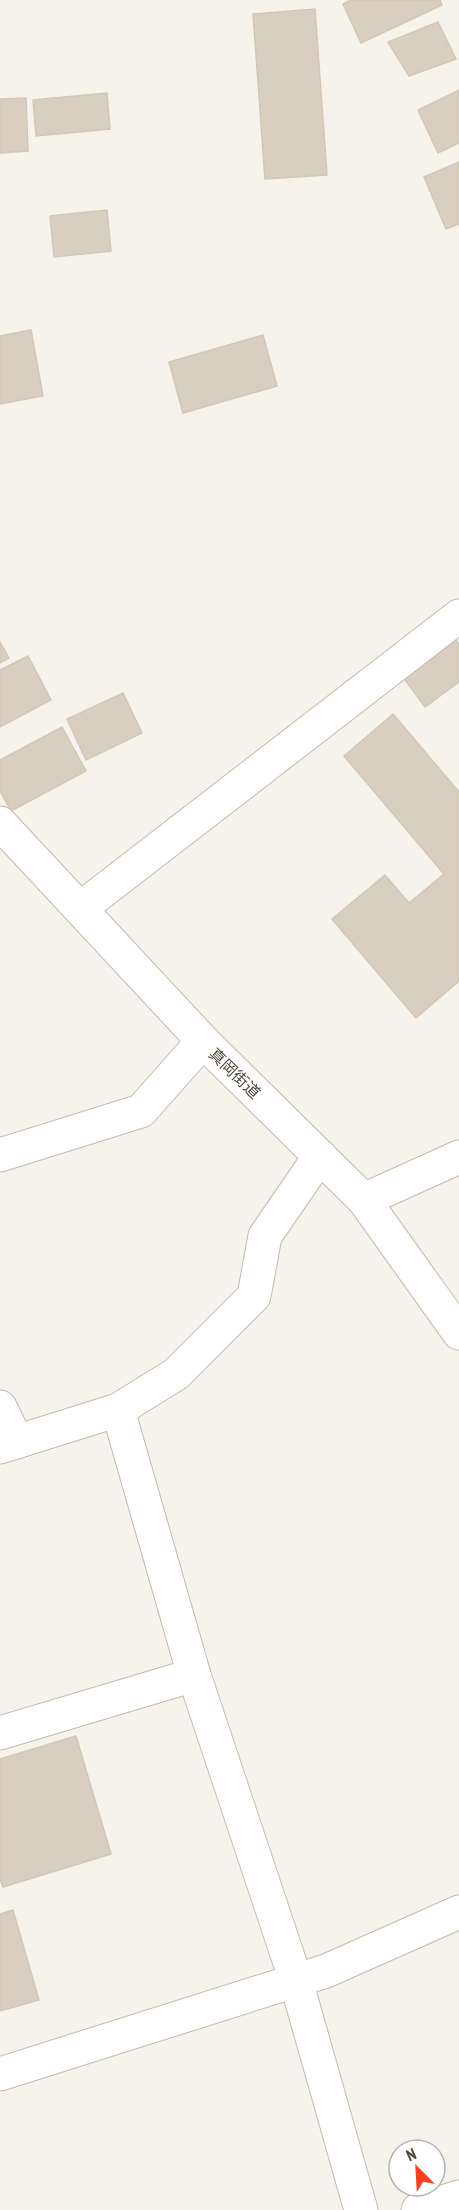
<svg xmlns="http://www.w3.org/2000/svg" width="459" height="2210" font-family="'PT Sans Narrow','Noto Sans JP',sans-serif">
<rect width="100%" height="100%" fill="#f6f3ec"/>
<g fill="#d8cfc1" stroke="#d3c7b4" stroke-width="1.5">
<path d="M 351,0 L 440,0 L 442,5 L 361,43 L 343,4 Z"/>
<path d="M 315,9 L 327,175 L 265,179 L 253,14 Z"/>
<path d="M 438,22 L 456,59 L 409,76 L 388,42 Z"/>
<path d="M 459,90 L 459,143 L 438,153 L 418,110 Z"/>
<path d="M 107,93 L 110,129 L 36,136 L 33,100 Z"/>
<path d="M 26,98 L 28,151 L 0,153 L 0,99 Z"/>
<path d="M 459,162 L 459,224 L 446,229 L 424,177 Z"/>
<path d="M 107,210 L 111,251 L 54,257 L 50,216 Z"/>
<path d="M 31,330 L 43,396 L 0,404 L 0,336 Z"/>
<path d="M 263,335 L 277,386 L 183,413 L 169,362 Z"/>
<path d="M 452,635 L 459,644 L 459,682 L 425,707 L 399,672 Z"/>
<path d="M 0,642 L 9,658 L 0,663 Z"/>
<path d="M 28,656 L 51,700 L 0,727 L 0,670 Z"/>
<path d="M 123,693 L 142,733 L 86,760 L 67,719 Z"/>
<path d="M 393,714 L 459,792 L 459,981 L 416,1018 L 332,919 L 385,875 L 409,903 L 444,874 L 344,756 Z"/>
<path d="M 62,727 L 86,771 L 11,811 L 0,791 L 0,760 Z"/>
<path d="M 76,1736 L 111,1854 L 3,1887 L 0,1879 L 0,1759 Z"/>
<path d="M 13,1910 L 39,2000 L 0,2011 L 0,1914 Z"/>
</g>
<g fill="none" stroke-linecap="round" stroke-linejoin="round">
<defs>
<g id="minor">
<path d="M 81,908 L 459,616"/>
<path d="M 0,1155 L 141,1111 L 203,1041"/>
<path d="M 364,1200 L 459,1157"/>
<path d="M 0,1407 L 17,1442"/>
<path d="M 118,1410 L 176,1374 L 254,1296 L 265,1236 L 320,1156"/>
<path d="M 0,1447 L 118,1410 L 194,1675 L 296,1981 L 361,2210"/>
<path d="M 0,1733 L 194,1675"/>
<path d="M 0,2074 L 326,1971 L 459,1912"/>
<path d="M 418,2210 L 459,2197"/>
</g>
<path id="tertiary" d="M 0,823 L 203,1041 L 364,1200 L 459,1333"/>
</defs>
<use href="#minor" stroke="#c2bbae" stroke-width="35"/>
<use href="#tertiary" stroke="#c2bbae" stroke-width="35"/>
<use href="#minor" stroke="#fff" stroke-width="33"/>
<use href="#tertiary" stroke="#fff" stroke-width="33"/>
</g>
<g text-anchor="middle" stroke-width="6" stroke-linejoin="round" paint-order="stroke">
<g font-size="16" fill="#4b4439" stroke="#fff">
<text transform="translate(235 1073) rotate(44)" y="6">真岡街道</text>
</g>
</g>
<g transform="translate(417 2168) rotate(336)"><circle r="28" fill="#ffffff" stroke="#b7b4b0" stroke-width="1.5"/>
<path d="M0-4.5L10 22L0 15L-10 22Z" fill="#fc3f1d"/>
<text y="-9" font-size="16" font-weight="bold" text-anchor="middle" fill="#4b4439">N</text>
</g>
</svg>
